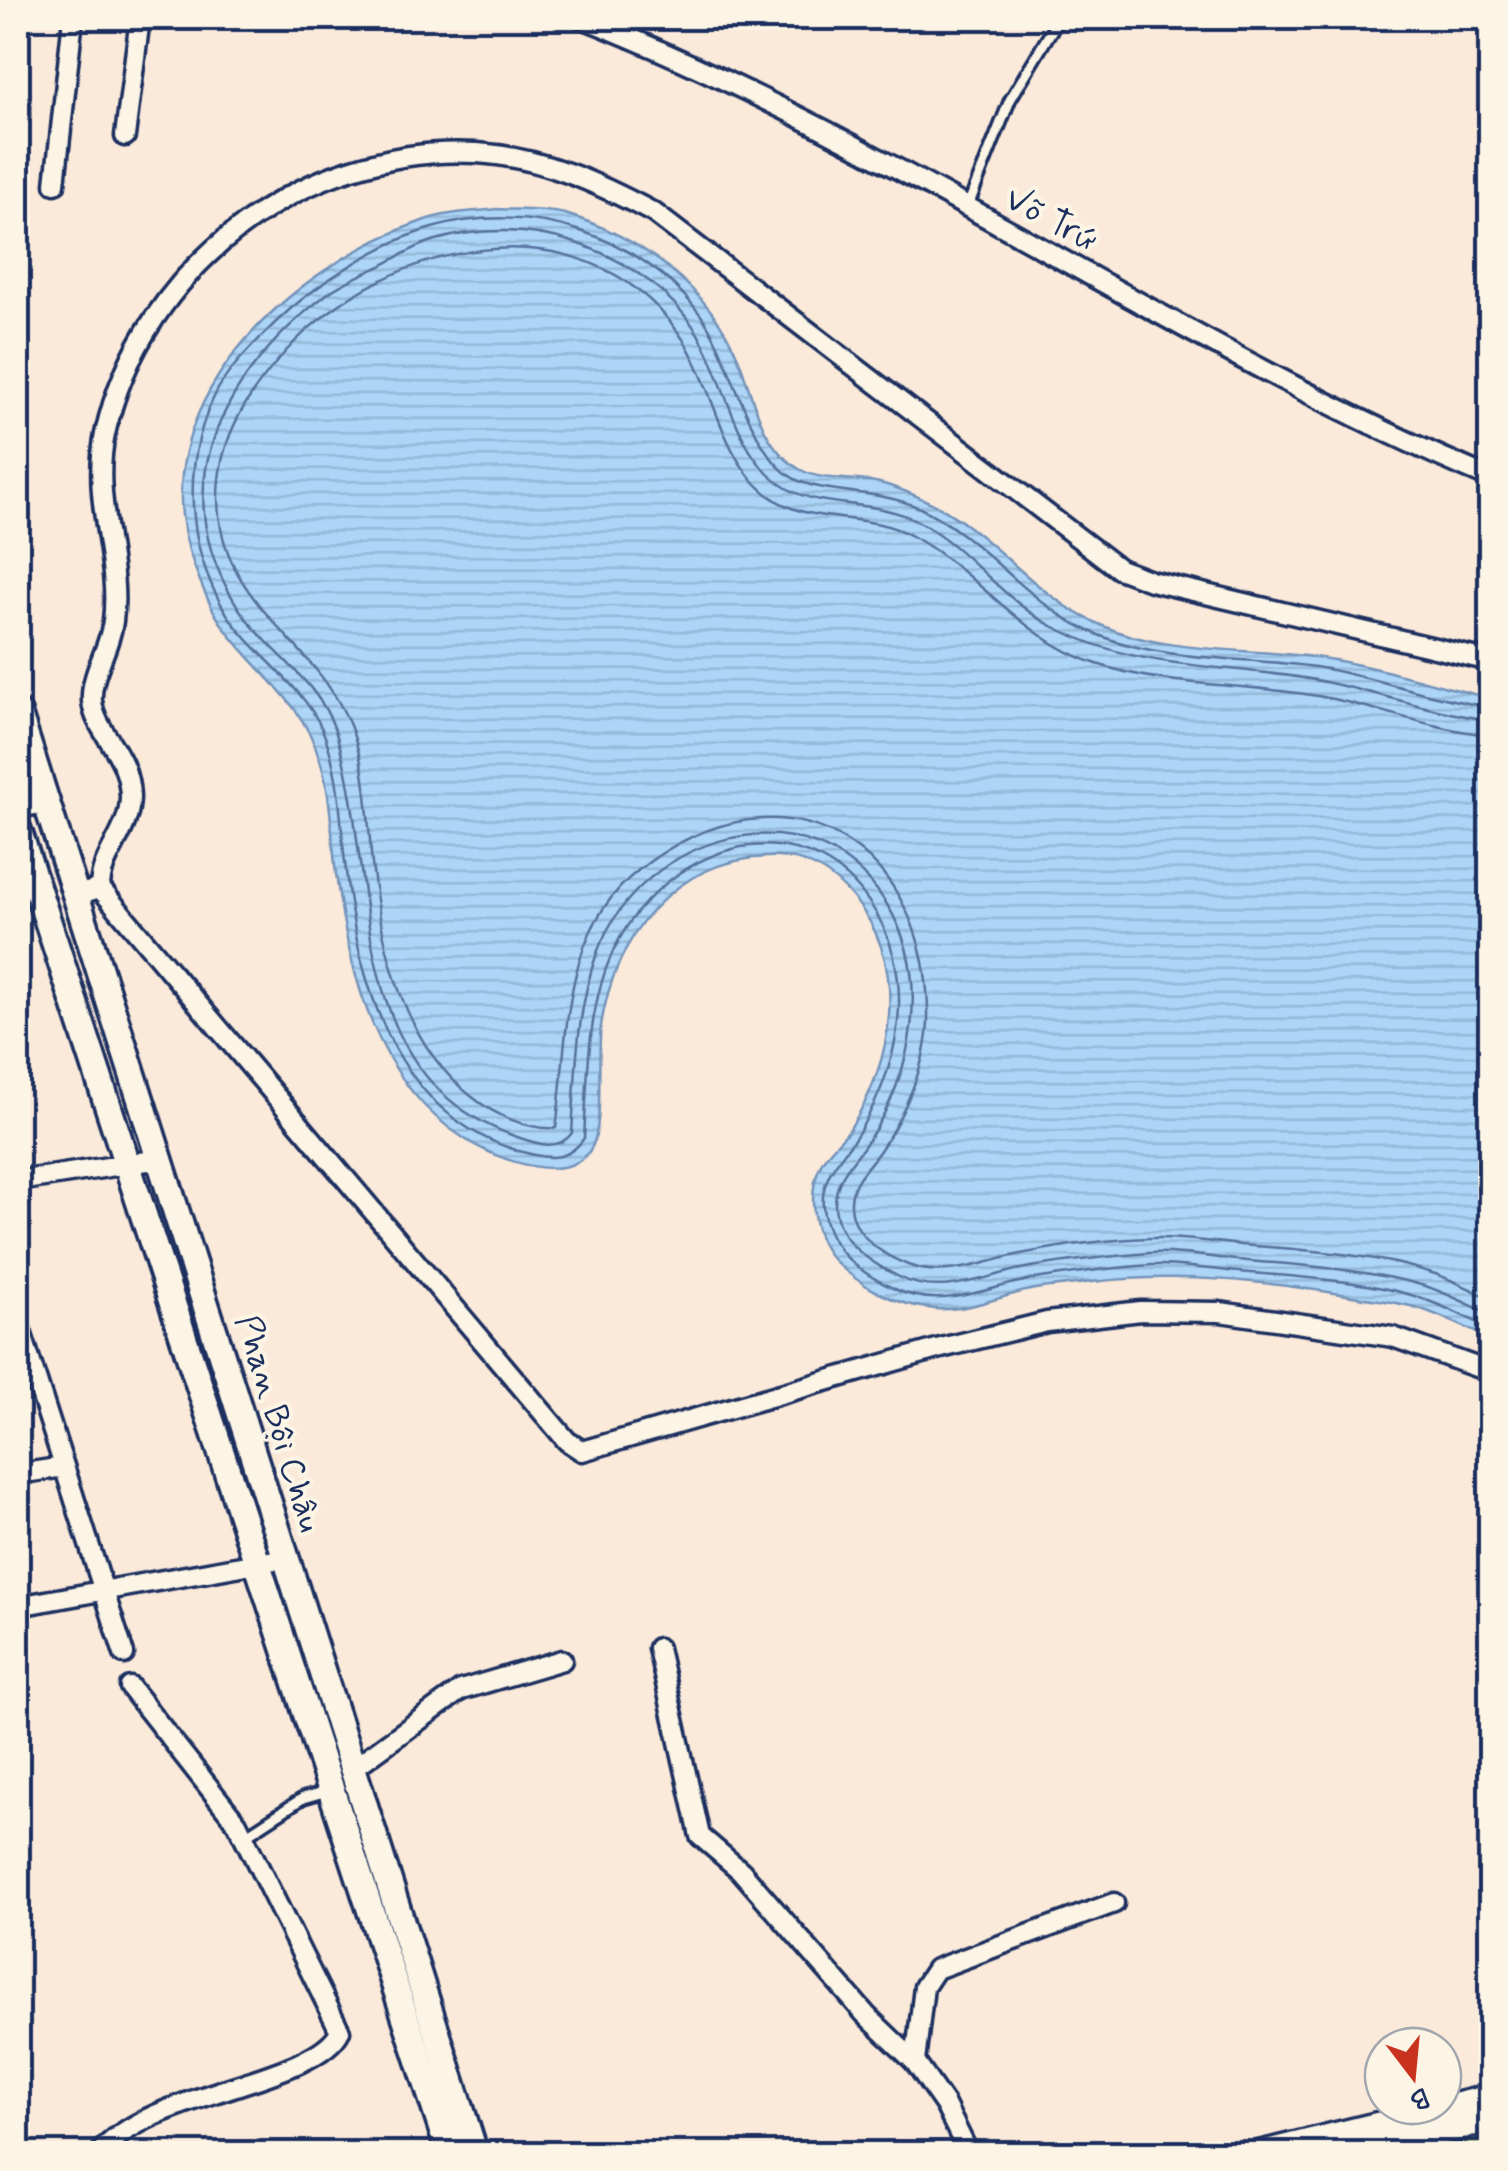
<svg xmlns="http://www.w3.org/2000/svg" width="1508" height="2171" font-family="Mynerve,sans-serif">
<defs>
<pattern id="park-dots" width="8" height="8" patternUnits="userSpaceOnUse" patternTransform="scale(2.5)"><rect width="8" height="8" fill="#c6d68b"/><path d="M2 2h.1M6 6h.1" fill="none" stroke="#aab87a" stroke-width="1.8" stroke-linecap="round"/></pattern>
<pattern id="water-rules" width="6" height="5" patternUnits="userSpaceOnUse" patternTransform="scale(2.5)"><rect width="6" height="5" fill="#add5f7"/><path d="M0 2.5h6" fill="none" stroke="#94b7d6"/></pattern>
</defs>
<rect width="100%" height="100%" fill="#fbeada"/>
<filter id="ink" filterUnits="userSpaceOnUse"><feTurbulence type="fractalNoise" baseFrequency=".01" numOctaves="2"/><feDisplacementMap in="SourceGraphic" scale="20" xChannelSelector="R" yChannelSelector="G"/><feConvolveMatrix kernelMatrix="1 2 1 2 8 2 1 2 1" color-interpolation-filters="sRGB"/></filter>
<g filter="url(#ink)">
<path fill="url(#park-dots)" stroke="#708274" stroke-width="2.5" d="M 1490,2127 L 1490,2153 L 1379,2153 Z"/>
<path fill="url(#water-rules)" stroke="#7393ba" stroke-width="2.5" d="M 497,209 C 518,210 544,209 565,214 C 638,235 710,288 739,360 C 754,399 761,448 801,470 C 820,481 853,478 875,482 C 891,485 910,493 925,500 C 992,530 1031,596 1103,626 C 1170,655 1250,647 1321,658 C 1377,666 1435,685 1490,698 L 1490,1339 C 1469,1329 1446,1318 1424,1310 C 1401,1302 1376,1300 1352,1296 C 1267,1281 1179,1272 1092,1282 C 1073,1285 1054,1286 1035,1289 C 1003,1295 967,1312 935,1309 C 897,1306 860,1287 833,1259 C 812,1236 807,1192 821,1164 C 827,1151 841,1141 849,1130 C 894,1062 909,966 855,900 C 832,872 805,855 768,857 C 673,860 614,937 601,1026 C 597,1057 603,1116 594,1142 C 576,1191 495,1159 465,1139 C 376,1083 349,973 336,874 C 331,836 332,797 320,760 C 301,696 253,672 219,620 C 209,605 201,584 195,568 C 133,409 288,267 425,220 C 447,212 474,212 497,209 Z"/>
<g fill="none" stroke-linecap="round" stroke-linejoin="round">
<g stroke="#55719b" stroke-width="2.5">
<path d="M 1490,707 C 1433,699 1378,678 1321,668 C 1249,656 1170,663 1101,636 C 1029,609 988,540 920,508 C 878,489 833,495 799,481 C 749,460 734,359 700,314 C 640,234 527,200 432,228 C 379,243 314,285 275,323 C 256,342 231,366 218,389 C 181,459 185,547 227,614 C 254,655 301,683 322,729 C 340,771 340,818 345,863 C 357,980 393,1114 519,1151 C 546,1159 567,1163 584,1138 C 590,1041 586,945 670,880 C 690,865 716,852 741,847 C 787,840 830,854 860,890 C 919,962 905,1056 859,1132 C 844,1156 820,1174 823,1207 C 827,1250 861,1274 897,1290 C 943,1311 989,1286 1035,1279 C 1073,1273 1114,1267 1153,1265 C 1181,1264 1211,1270 1239,1272 C 1296,1277 1371,1280 1426,1300 C 1448,1308 1469,1319 1490,1328"/>
<path d="M 1490,720 C 1435,713 1380,693 1325,682 C 1229,662 1145,674 1054,627 C 1004,602 970,550 921,523 C 878,499 828,509 792,491 C 729,460 729,370 687,318 C 629,246 526,214 436,240 C 417,245 398,257 381,266 C 363,274 343,282 327,294 C 227,372 159,485 238,607 C 266,650 318,680 335,730 C 381,871 338,1076 517,1137 C 537,1144 558,1152 572,1133 C 576,1073 576,1011 597,953 C 641,834 810,783 886,903 C 932,975 914,1075 867,1142 C 853,1163 835,1177 835,1204 C 836,1242 870,1262 899,1277 C 942,1299 988,1274 1031,1267 C 1069,1261 1110,1256 1149,1253 C 1177,1251 1208,1257 1236,1260 C 1298,1265 1365,1269 1425,1286 C 1447,1293 1469,1305 1490,1314"/>
<path d="M 1490,735 C 1432,730 1376,706 1318,696 C 1245,683 1168,688 1097,664 C 1023,640 980,574 914,537 C 875,514 829,523 789,507 C 720,478 718,386 678,332 C 580,197 386,242 287,350 C 249,392 219,436 218,495 C 217,600 306,634 345,714 C 368,761 367,814 372,864 C 382,947 402,1042 471,1096 C 494,1115 528,1130 556,1128 C 569,1038 559,932 640,869 C 785,756 932,845 928,1023 C 926,1065 904,1115 881,1149 C 869,1167 850,1181 851,1204 C 852,1235 882,1255 908,1265 C 946,1280 987,1260 1026,1253 C 1066,1245 1112,1239 1153,1238 C 1182,1237 1212,1242 1241,1245 C 1303,1250 1372,1253 1432,1273 C 1452,1279 1471,1290 1490,1298"/>
</g>
<defs>
<g id="lane">
<path d="M 967,208 L 1010,100 L 1059,18"/>
<path d="M 245,1836 L 303,1798 L 327,1791"/>
</g>
<g id="street">
<path d="M 582,18 C 898,143 1177,347 1490,478"/>
<path d="M 125,136 L 140,18"/>
<path d="M 55,184 L 73,18"/>
<path d="M 18,808 L 47,803"/>
<path d="M 100,888 L 567,1441 L 582,1451 L 937,1349 L 1047,1322 L 1141,1311 L 1220,1312 L 1393,1337 L 1490,1372"/>
<path d="M 77,895 L 100,888 C 100,855 130,833 130,797 C 129,751 95,734 92,701 C 90,675 110,648 113,621 C 121,560 91,503 105,434 C 141,267 306,143 477,153 C 541,157 598,183 654,213 L 1119,569 L 1151,581 L 1490,661"/>
<path d="M 18,1181 L 160,1159"/>
<path d="M 18,1322 L 124,1654"/>
<path d="M 18,1474 L 64,1467"/>
<path d="M 18,1606 L 286,1558"/>
<path d="M 658,1648 L 700,1836 L 741,1871 L 866,2015 L 915,2062 L 945,2105 L 969,2154"/>
<path d="M 352,1769 L 461,1690 L 562,1660"/>
<path d="M 915,2062 L 924,1987 L 936,1969 L 1114,1903"/>
<path d="M 99,2154 C 149,2091 314,2083 340,2031 L 237,1823 L 130,1687"/>
</g>
<g id="secondary">
<path d="M 18,713 L 475,2154"/>
<path d="M 18,830 L 450,2154"/>
<path d="M 1261,2154 L 1490,2098"/>
<path d="M 1350,2154 L 1490,2119"/>
</g>
</defs>
<use href="#lane" stroke="#1b2f5e" stroke-width="16"/>
<use href="#street" stroke="#1b2f5e" stroke-width="25"/>
<use href="#secondary" stroke="#1b2f5e" stroke-width="32"/>
<use href="#lane" stroke="#fcf5e5" stroke-width="9"/>
<use href="#street" stroke="#fcf5e5" stroke-width="18"/>
<use href="#secondary" stroke="#fcf5e5" stroke-width="25"/>
</g>
</g>
<g text-anchor="middle" stroke-width="8" stroke-linejoin="round" paint-order="stroke">
<g font-size="35" fill="#1b2f5e" stroke="#fcf5e5">
<text transform="translate(1052 218) rotate(28)" y="12">Võ Trứ</text>
<text transform="translate(280 1423) rotate(73)" y="12">Phan Bội Châu</text>
</g>
</g>
<rect width="1508" height="2171" fill="none" stroke="#fcf5e5" stroke-width="60"/>
<rect x="30" y="30" width="1448" height="2111" fill="none" stroke="#1b2f5e" stroke-width="4" filter="url(#ink)"/>
<g transform="translate(1413 2076) rotate(164)"><circle r="48" fill="#fcf5e5" stroke="#a2a6af" stroke-width="2.5"/>
<path d="M0-8L18 38L0 25L-18 38Z" fill="#c8321e"/>
<text y="-15" font-size="28" font-weight="bold" text-anchor="middle" fill="#1b2f5e">B</text>
</g>
</svg>
